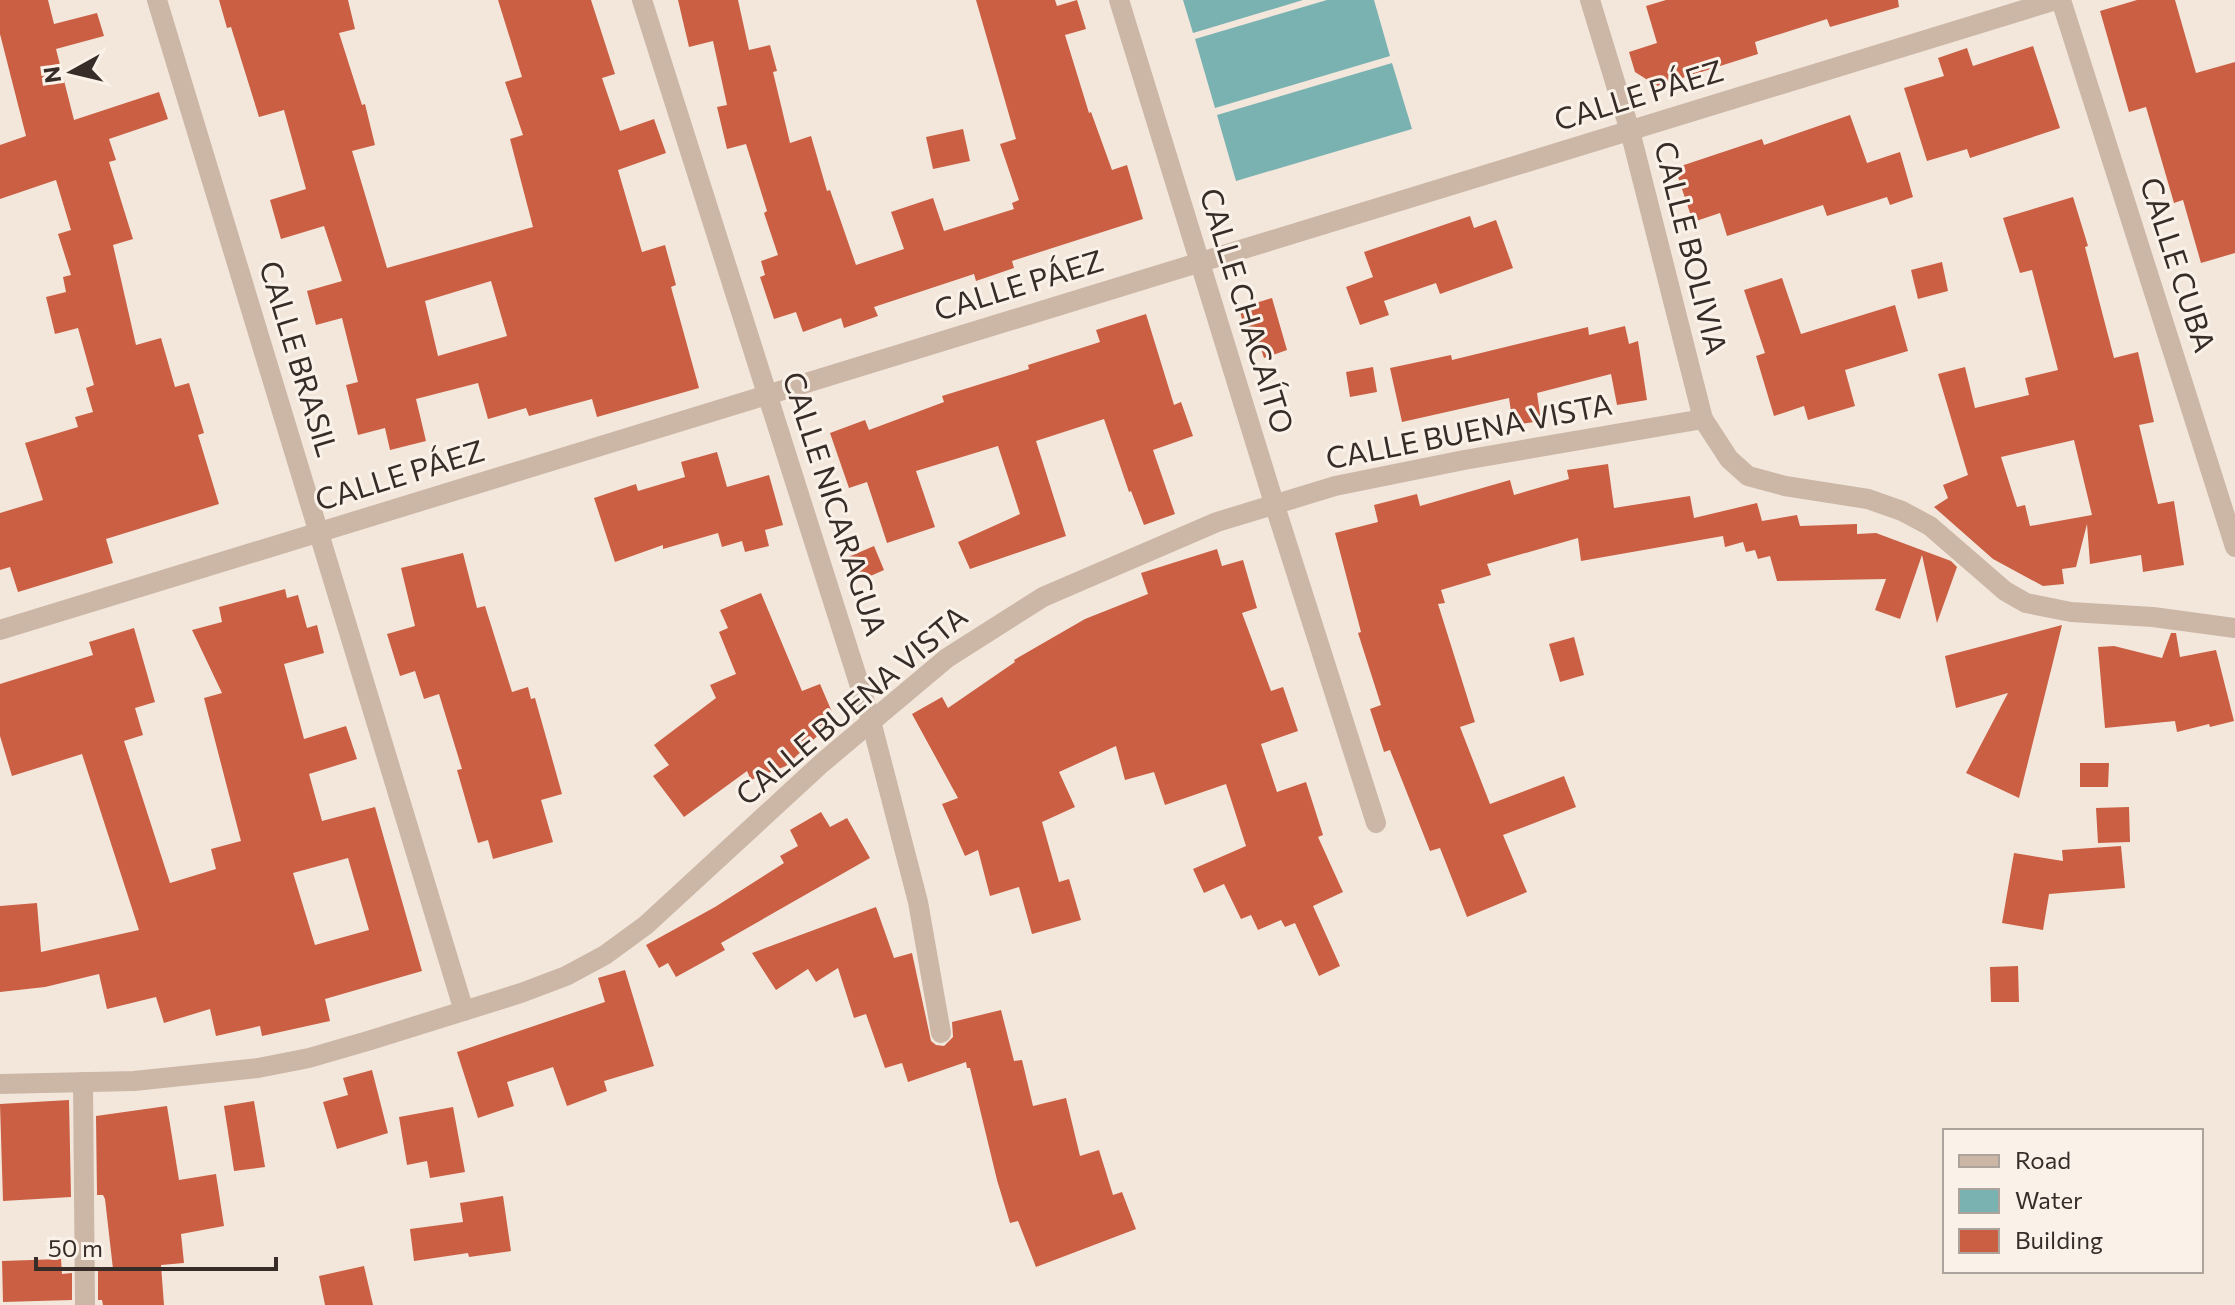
<svg xmlns="http://www.w3.org/2000/svg" width="2235" height="1305" font-family="Commissioner,sans-serif">
<rect width="100%" height="100%" fill="#f3e7dc"/>
<g fill="#7ab1b1">
<path d="M 1183,0 L 1303,0 L 1193,33 Z"/>
<path d="M 1327,0 L 1374,0 L 1390,56 L 1215,108 L 1195,39 Z"/>
<path d="M 1392,63 L 1412,129 L 1236,181 L 1217,115 Z"/>
</g>
<g fill="#ca5f43" fill-rule="evenodd">
<path d="M 0,0 L 48,0 L 54,24 L 97,13 L 104,36 L 56,49 L 74,120 L 159,92 L 168,119 L 109,139 L 116,160 L 109,162 L 133,239 L 113,245 L 136,345 L 161,338 L 175,387 L 189,383 L 204,433 L 198,435 L 219,504 L 106,539 L 113,563 L 18,592 L 10,567 L 0,570 L 0,513 L 43,500 L 25,443 L 78,427 L 75,417 L 93,412 L 86,388 L 94,385 L 78,328 L 55,334 L 46,297 L 66,292 L 63,277 L 71,275 L 58,234 L 71,230 L 56,180 L 0,199 L 0,145 L 26,136 L 0,34 Z"/>
<path d="M 219,0 L 348,0 L 355,29 L 339,33 L 362,105 L 365,104 L 375,145 L 352,151 L 387,268 L 533,227 L 510,139 L 523,135 L 505,82 L 522,77 L 498,0 L 591,0 L 615,74 L 602,78 L 620,131 L 654,119 L 666,153 L 618,170 L 642,252 L 665,245 L 676,285 L 671,287 L 699,388 L 597,417 L 592,399 L 529,416 L 526,408 L 488,419 L 478,383 L 416,399 L 426,441 L 390,450 L 385,428 L 358,435 L 346,385 L 358,382 L 342,318 L 316,325 L 307,291 L 342,281 L 324,226 L 281,239 L 270,200 L 306,189 L 284,110 L 259,117 L 231,27 L 227,28 ZM 491,281 L 507,336 L 438,356 L 425,301 Z"/>
<path d="M 678,0 L 738,0 L 749,50 L 770,45 L 777,71 L 773,72 L 790,143 L 811,136 L 827,191 L 830,190 L 856,265 L 904,249 L 891,212 L 933,198 L 944,231 L 1014,209 L 1012,203 L 1019,200 L 1000,144 L 1016,139 L 976,0 L 1055,0 L 1057,6 L 1077,0 L 1086,29 L 1065,35 L 1089,113 L 1091,112 L 1112,170 L 1127,165 L 1143,219 L 1012,261 L 1014,268 L 976,281 L 974,274 L 874,307 L 878,316 L 844,328 L 841,318 L 803,332 L 796,312 L 774,319 L 760,277 L 765,275 L 761,261 L 778,255 L 764,213 L 767,211 L 746,144 L 727,149 L 717,107 L 727,105 L 713,41 L 689,47 Z"/>
<path d="M 1666,0 L 1898,0 L 1899,7 L 1830,27 L 1827,19 L 1755,42 L 1758,54 L 1657,86 L 1635,72 L 1629,52 L 1657,43 L 1646,6 Z"/>
<path d="M 2137,0 L 2175,0 L 2196,73 L 2235,62 L 2235,253 L 2201,263 L 2183,200 L 2174,203 L 2146,107 L 2129,112 L 2100,11 Z"/>
<path d="M 2033,46 L 2060,128 L 1970,158 L 1967,149 L 1927,161 L 1904,88 L 1944,76 L 1938,58 L 1967,48 L 1973,66 Z"/>
<path d="M 1850,115 L 1867,163 L 1900,152 L 1913,197 L 1890,205 L 1887,197 L 1827,216 L 1823,205 L 1727,236 L 1720,213 L 1693,222 L 1675,168 L 1762,139 L 1764,145 Z"/>
<path d="M 963,129 L 970,161 L 933,169 L 926,137 Z"/>
<path d="M 2073,197 L 2088,246 L 2085,247 L 2114,358 L 2138,352 L 2154,422 L 2139,425 L 2158,504 L 2174,501 L 2184,565 L 2143,572 L 2141,555 L 2090,564 L 2087,524 L 2076,567 L 2062,569 L 2064,584 L 2043,586 L 1993,559 L 1934,507 L 1948,498 L 1943,485 L 1968,475 L 1938,374 L 1965,367 L 1975,408 L 2029,395 L 2025,378 L 2058,370 L 2032,270 L 2020,273 L 2003,218 ZM 2074,440 L 2092,515 L 2030,526 L 2025,505 L 2017,507 L 2001,457 Z"/>
<path d="M 1470,216 L 1474,228 L 1496,220 L 1513,268 L 1440,294 L 1436,283 L 1384,301 L 1389,315 L 1360,325 L 1346,287 L 1373,277 L 1364,252 Z"/>
<path d="M 1942,262 L 1948,291 L 1918,299 L 1911,270 Z"/>
<path d="M 1782,278 L 1801,334 L 1895,305 L 1908,351 L 1845,370 L 1855,406 L 1808,420 L 1804,406 L 1774,416 L 1756,356 L 1765,353 L 1744,290 Z"/>
<path d="M 1272,298 L 1287,350 L 1264,358 L 1261,349 L 1251,352 L 1239,308 Z"/>
<path d="M 1146,314 L 1174,405 L 1181,402 L 1193,436 L 1153,450 L 1175,514 L 1144,525 L 1131,491 L 1129,492 L 1104,419 L 1036,441 L 1066,536 L 970,569 L 958,542 L 1020,514 L 998,446 L 916,471 L 935,527 L 887,543 L 867,482 L 849,488 L 830,433 L 865,420 L 869,430 L 944,402 L 942,396 L 1029,369 L 1028,365 L 1100,342 L 1096,330 Z"/>
<path d="M 1625,326 L 1629,344 L 1638,341 L 1647,400 L 1617,405 L 1611,374 L 1537,393 L 1541,421 L 1513,425 L 1509,398 L 1402,422 L 1390,368 L 1451,355 L 1452,360 L 1588,327 L 1589,335 Z"/>
<path d="M 1373,367 L 1377,392 L 1350,397 L 1346,372 Z"/>
<path d="M 717,452 L 727,487 L 769,475 L 783,525 L 765,530 L 769,546 L 745,552 L 742,541 L 722,547 L 718,533 L 663,549 L 663,545 L 615,562 L 594,498 L 636,484 L 638,491 L 685,477 L 681,462 Z"/>
<path d="M 1608,464 L 1614,508 L 1690,496 L 1694,518 L 1757,503 L 1762,521 L 1797,515 L 1800,526 L 1857,524 L 1857,534 L 1876,533 L 1951,561 L 1957,567 L 1937,623 L 1922,555 L 1900,619 L 1875,610 L 1886,579 L 1777,581 L 1770,556 L 1758,559 L 1755,550 L 1746,552 L 1743,542 L 1725,547 L 1723,536 L 1581,561 L 1578,538 L 1487,564 L 1491,575 L 1441,590 L 1445,603 L 1438,604 L 1475,722 L 1460,727 L 1490,804 L 1564,776 L 1576,807 L 1503,835 L 1527,892 L 1467,917 L 1440,848 L 1430,851 L 1390,750 L 1384,752 L 1370,709 L 1381,705 L 1358,633 L 1361,632 L 1335,533 L 1378,522 L 1374,505 L 1417,494 L 1420,506 L 1510,480 L 1514,495 L 1569,479 L 1567,470 Z"/>
<path d="M 874,546 L 884,570 L 857,582 L 846,558 Z"/>
<path d="M 1217,549 L 1222,566 L 1243,560 L 1257,608 L 1242,613 L 1271,691 L 1283,687 L 1298,731 L 1261,744 L 1277,792 L 1306,782 L 1323,835 L 1318,837 L 1343,892 L 1313,906 L 1340,966 L 1319,976 L 1295,923 L 1285,927 L 1281,920 L 1258,930 L 1251,915 L 1241,919 L 1224,884 L 1204,893 L 1193,869 L 1246,846 L 1226,784 L 1165,805 L 1154,772 L 1125,780 L 1116,746 L 1059,772 L 1075,807 L 1042,822 L 1059,882 L 1069,879 L 1081,920 L 1032,934 L 1019,887 L 990,896 L 978,850 L 965,856 L 942,804 L 958,798 L 912,714 L 942,697 L 948,708 L 1015,662 L 1014,660 L 1085,619 L 1148,594 L 1141,573 Z"/>
<path d="M 463,553 L 477,608 L 485,606 L 512,692 L 528,687 L 531,699 L 535,698 L 562,794 L 541,800 L 553,842 L 493,859 L 488,840 L 478,843 L 457,770 L 462,769 L 439,694 L 424,699 L 415,671 L 400,676 L 387,634 L 415,626 L 401,568 Z"/>
<path d="M 285,589 L 287,598 L 298,595 L 307,628 L 317,625 L 324,653 L 284,664 L 304,739 L 346,726 L 357,759 L 309,774 L 322,821 L 375,807 L 422,971 L 325,999 L 330,1021 L 262,1036 L 260,1026 L 216,1036 L 210,1009 L 164,1023 L 156,997 L 107,1009 L 99,974 L 45,987 L 0,992 L 0,906 L 37,903 L 41,952 L 139,930 L 82,754 L 12,776 L 0,736 L 0,684 L 93,655 L 89,642 L 134,628 L 155,702 L 135,708 L 143,735 L 124,741 L 170,883 L 216,869 L 211,849 L 241,841 L 204,698 L 222,693 L 192,630 L 222,622 L 219,607 ZM 348,858 L 369,930 L 315,945 L 293,873 Z"/>
<path d="M 761,593 L 802,691 L 820,684 L 835,719 L 786,766 L 751,780 L 747,771 L 684,817 L 653,776 L 669,765 L 654,745 L 716,698 L 710,685 L 736,674 L 719,632 L 728,628 L 720,610 Z"/>
<path d="M 2062,625 L 2053,662 L 2019,798 L 1966,773 L 2008,693 L 1956,708 L 1945,656 Z"/>
<path d="M 2171,633 L 2176,633 L 2180,657 L 2216,650 L 2234,721 L 2210,727 L 2209,724 L 2177,732 L 2175,721 L 2105,728 L 2098,647 L 2114,646 L 2162,658 Z"/>
<path d="M 1574,637 L 1584,675 L 1560,682 L 1549,644 Z"/>
<path d="M 2080,763 L 2109,763 L 2108,787 L 2080,787 Z"/>
<path d="M 2129,807 L 2130,842 L 2098,843 L 2096,808 Z"/>
<path d="M 821,812 L 830,827 L 847,818 L 870,858 L 721,943 L 725,950 L 676,977 L 668,963 L 659,968 L 646,945 L 715,907 L 784,863 L 780,856 L 798,846 L 790,830 Z"/>
<path d="M 2121,846 L 2125,888 L 2049,894 L 2043,930 L 2002,923 L 2014,853 L 2063,861 L 2062,850 Z"/>
<path d="M 876,907 L 894,958 L 912,953 L 931,1041 L 936,1045 L 944,1046 L 953,1037 L 952,1022 L 1001,1010 L 1014,1061 L 1022,1060 L 1033,1106 L 1066,1098 L 1080,1156 L 1099,1150 L 1113,1195 L 1122,1192 L 1136,1229 L 1036,1267 L 1018,1221 L 1010,1223 L 997,1180 L 970,1068 L 967,1068 L 966,1062 L 908,1082 L 902,1063 L 885,1068 L 866,1014 L 854,1018 L 838,968 L 816,982 L 808,969 L 776,990 L 752,953 Z"/>
<path d="M 2018,966 L 2019,1002 L 1991,1002 L 1990,967 Z"/>
<path d="M 625,970 L 654,1066 L 604,1081 L 607,1091 L 567,1106 L 553,1067 L 507,1082 L 514,1106 L 478,1118 L 457,1052 L 605,1002 L 598,978 Z"/>
<path d="M 372,1070 L 388,1133 L 337,1149 L 323,1102 L 348,1095 L 343,1078 Z"/>
<path d="M 69,1100 L 71,1197 L 3,1201 L 0,1104 Z"/>
<path d="M 254,1101 L 265,1167 L 234,1171 L 224,1106 Z"/>
<path d="M 167,1106 L 179,1180 L 216,1174 L 224,1226 L 181,1234 L 184,1263 L 161,1265 L 164,1305 L 103,1305 L 102,1300 L 98,1300 L 98,1270 L 113,1269 L 105,1199 L 103,1195 L 97,1195 L 96,1116 Z"/>
<path d="M 453,1107 L 465,1172 L 430,1178 L 427,1161 L 407,1165 L 399,1117 Z"/>
<path d="M 503,1196 L 511,1251 L 469,1257 L 468,1253 L 414,1261 L 410,1229 L 463,1222 L 460,1203 Z"/>
<path d="M 61,1259 L 62,1274 L 72,1273 L 72,1300 L 3,1302 L 2,1261 Z"/>
<path d="M 364,1266 L 373,1305 L 325,1305 L 319,1276 Z"/>
</g>
<g fill="none" stroke-linecap="round" stroke-linejoin="round">
<g stroke="#ccb7a7" stroke-width="20">
<path d="M 157,0 L 464,1011"/>
<path d="M 642,0 L 871,721 L 918,902 L 941,1033"/>
<path d="M 1119,0 L 1274,503 L 1376,823"/>
<path d="M 1590,0 L 1630,131 L 1703,419 L 1729,459 L 1748,476 L 1785,486 L 1868,499 L 1902,511 L 1930,526 L 2005,591 L 2026,603 L 2071,612 L 2153,617 L 2235,628"/>
<path d="M 2061,0 L 2235,547"/>
<path d="M 0,630 L 2056,0"/>
<path d="M 83,1082 L 85,1305"/>
<path d="M 0,1084 L 134,1081 L 258,1068 L 309,1058 L 371,1040 L 521,993 L 566,976 L 605,955 L 646,925 L 822,763 L 947,658 L 1043,597 L 1217,522 L 1335,486 L 1464,460 L 1703,419"/>
</g>
</g>
<g text-anchor="middle" stroke-width="6" stroke-linejoin="round" paint-order="stroke">
<g font-size="30" fill="#382c28" stroke="#faf2e9">
<text transform="translate(1639 96) rotate(-17)" y="10">CALLE PÁEZ</text>
<text transform="translate(1690 248) rotate(76)" y="10">CALLE BOLIVIA</text>
<text transform="translate(2177 265) rotate(72)" y="10">CALLE CUBA</text>
<text transform="translate(1019 286) rotate(-17)" y="10">CALLE PÁEZ</text>
<text transform="translate(1246 311) rotate(73)" y="10">CALLE CHACAÍTO</text>
<text transform="translate(298 359) rotate(73)" y="10">CALLE BRASIL</text>
<text transform="translate(1469 432) rotate(-11)" y="10">CALLE BUENA VISTA</text>
<text transform="translate(400 476) rotate(-17)" y="10">CALLE PÁEZ</text>
<text transform="translate(834 504) rotate(72)" y="10">CALLE NICARAGUA</text>
<text transform="translate(852 706) rotate(-40)" y="10">CALLE BUENA VISTA</text>
</g>
</g>
<rect x="1943" y="1129" width="260" height="144" fill="#faf2e9" stroke="#aca39c" stroke-width="2"/>
<rect x="1959" y="1155" width="40" height="12" fill="#ccb7a7" stroke="#aca39c" stroke-width="2"/>
<text x="2015" y="1169" font-size="24" fill="#382c28">Road</text>
<rect x="1959" y="1189" width="40" height="24" fill="#7ab1b1" stroke="#aca39c" stroke-width="2"/>
<text x="2015" y="1209" font-size="24" fill="#382c28">Water</text>
<rect x="1959" y="1229" width="40" height="24" fill="#ca5f43" stroke="#aca39c" stroke-width="2"/>
<text x="2015" y="1249" font-size="24" fill="#382c28">Building</text>
<g transform="translate(72 72) rotate(262)" stroke="#faf2e9" stroke-width="6" paint-order="stroke">
<path d="M0-6L14 30L0 20L-14 30Z" fill="#382c28"/>
<text y="-12" font-size="22" font-weight="bold" text-anchor="middle" fill="#382c28">N</text>
</g>
<path d="M36 1257v12h240v-12" fill="none" stroke="#382c28" stroke-width="4"/>
<text x="48" y="1257" font-size="24" fill="#382c28" stroke="#faf2e9" stroke-width="6" paint-order="stroke">50 m</text>
</svg>
